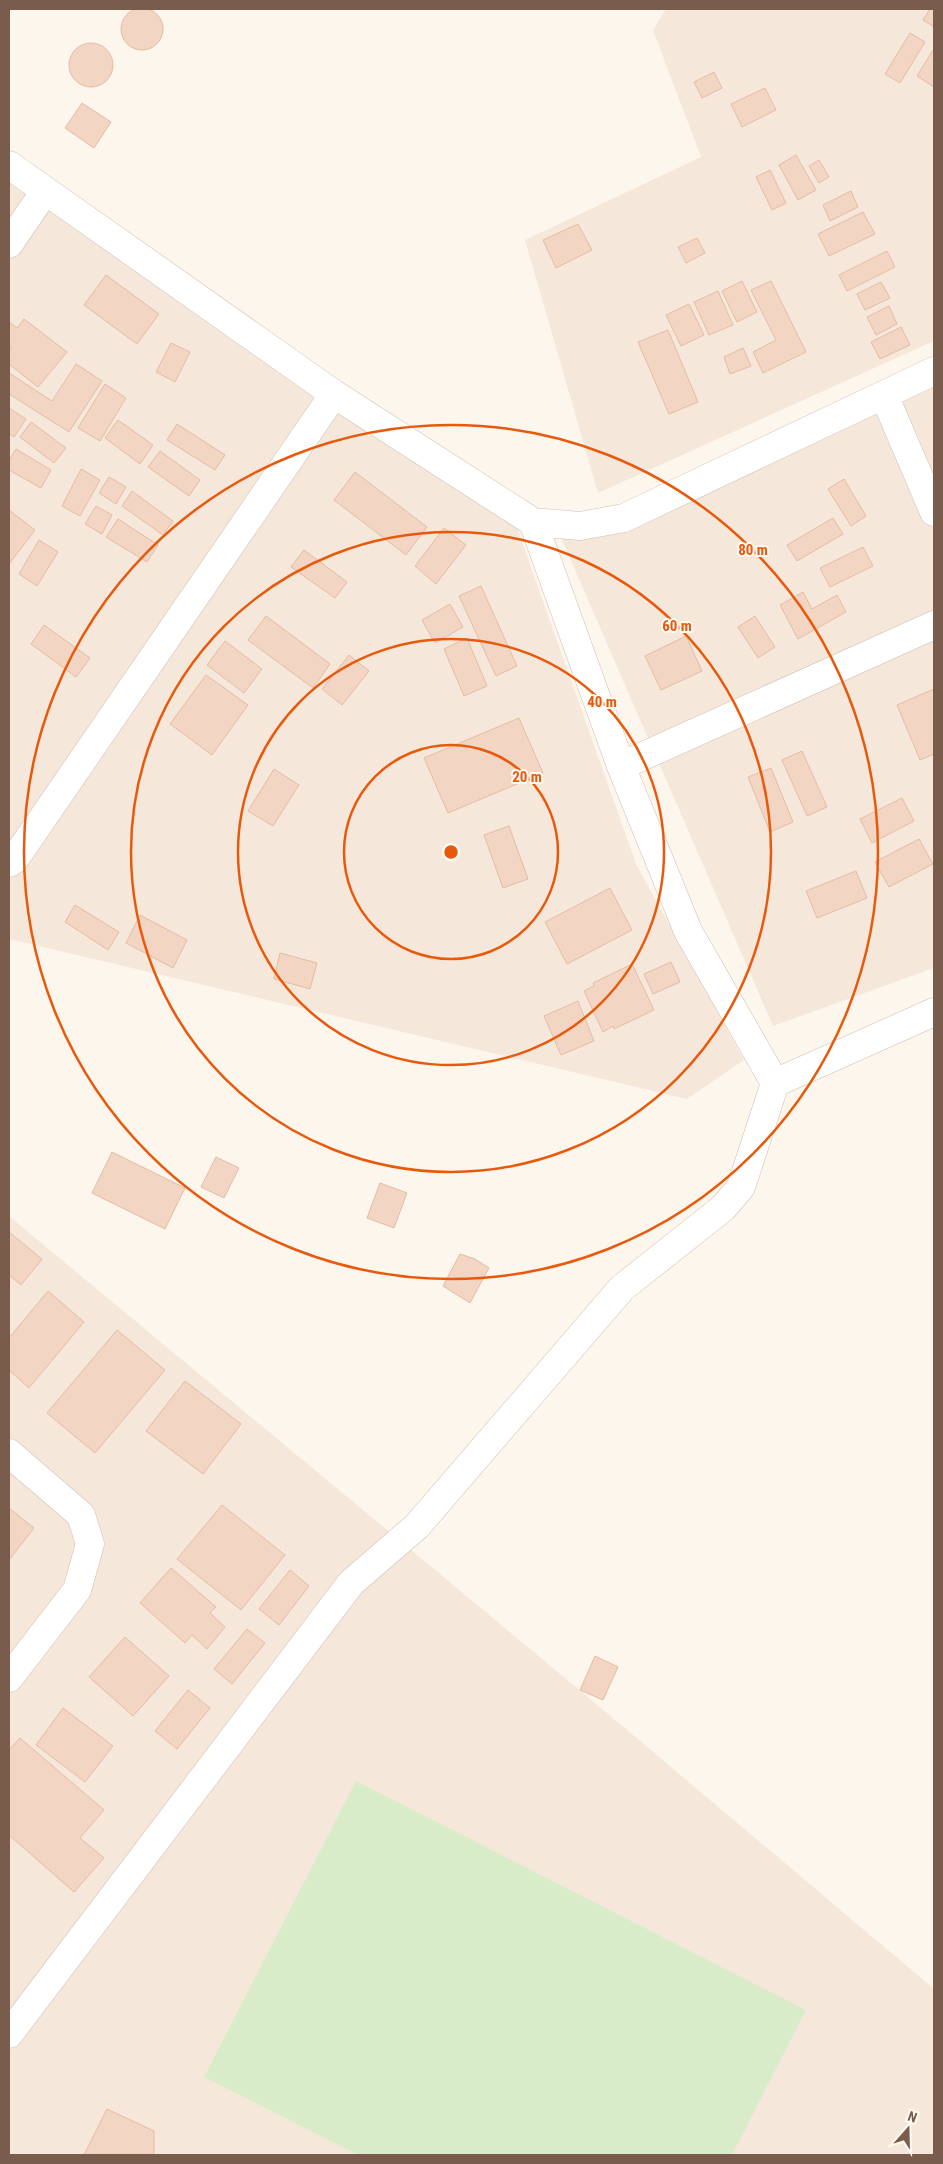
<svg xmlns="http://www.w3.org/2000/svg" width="943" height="2164" font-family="'Roboto Condensed',sans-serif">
<rect width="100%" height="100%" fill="#fdf6ec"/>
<g fill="#f5e8da">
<path d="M 666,9 L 934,9 L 934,341 L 598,493 L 525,240 L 701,157 L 653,30 Z"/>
<path d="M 9,169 L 515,522 L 636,864 L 744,1060 L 687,1099 L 9,939 Z"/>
<path d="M 934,376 L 934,968 L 773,1026 L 559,533 Z"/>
<path d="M 9,1216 L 588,1697 L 934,1989 L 934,2155 L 9,2155 Z"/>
</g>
<path fill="#d8ecc9" d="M 356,1781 L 806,2010 L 732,2155 L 358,2155 L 204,2077 Z"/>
<g fill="#f3d5c3" stroke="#e6bba3">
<circle cx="142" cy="29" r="21"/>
<path d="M 930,9 L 934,9 L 934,27 L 923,20 Z"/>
<path d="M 910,33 L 925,42 L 900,83 L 885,74 Z"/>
<circle cx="91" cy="65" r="22"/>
<path d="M 933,50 L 934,51 L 934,87 L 917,76 Z"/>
<path d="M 714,72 L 722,88 L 702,98 L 694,82 Z"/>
<path d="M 765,88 L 776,110 L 742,127 L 731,104 Z"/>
<path d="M 82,103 L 111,122 L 94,148 L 65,128 Z"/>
<path d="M 796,155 L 816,190 L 798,200 L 779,165 Z"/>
<path d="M 819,160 L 829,177 L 819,183 L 809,166 Z"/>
<path d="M 770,170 L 786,203 L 772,210 L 756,177 Z"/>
<path d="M 851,191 L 858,207 L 830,221 L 823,205 Z"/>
<path d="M 863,212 L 875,234 L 829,256 L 818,234 Z"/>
<path d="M 578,224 L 592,250 L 556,268 L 543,240 Z"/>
<path d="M 697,238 L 705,253 L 686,263 L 678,247 Z"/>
<path d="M 887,251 L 895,267 L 847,291 L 839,275 Z"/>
<path d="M 106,275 L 159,314 L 137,344 L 84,305 Z"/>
<path d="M 742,281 L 757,312 L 737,322 L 722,291 Z"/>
<path d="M 771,281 L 806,352 L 763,373 L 753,352 L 776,340 L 751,290 Z"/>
<path d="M 881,282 L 890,298 L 865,310 L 857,294 Z"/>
<path d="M 718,291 L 733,325 L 709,335 L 694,302 Z"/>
<path d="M 689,304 L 704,335 L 681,346 L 666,315 Z"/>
<path d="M 889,306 L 897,324 L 876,335 L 867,317 Z"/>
<path d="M 24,319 L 67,352 L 38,387 L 9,364 L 9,351 L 12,347 L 9,344 L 9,322 L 17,328 Z"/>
<path d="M 901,327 L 910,345 L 880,359 L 871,342 Z"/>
<path d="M 668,330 L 698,402 L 669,414 L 638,342 Z"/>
<path d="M 171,343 L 190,352 L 175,382 L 156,372 Z"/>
<path d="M 743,348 L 751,366 L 730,374 L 724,357 Z"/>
<path d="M 76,364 L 102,381 L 69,432 L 9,394 L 9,373 L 52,401 Z"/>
<path d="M 105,384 L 126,398 L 100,441 L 78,428 Z"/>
<path d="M 9,408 L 26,419 L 14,437 L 9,434 Z"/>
<path d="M 118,420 L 153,445 L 140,464 L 105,438 Z"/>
<path d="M 31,422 L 66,448 L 54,463 L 20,437 Z"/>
<path d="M 177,424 L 225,455 L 215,470 L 167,440 Z"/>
<path d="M 16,449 L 51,470 L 41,488 L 9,470 L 9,461 Z"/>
<path d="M 160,451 L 200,480 L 189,496 L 148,467 Z"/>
<path d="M 81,469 L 100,480 L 80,516 L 62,506 Z"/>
<path d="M 355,472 L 427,527 L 406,555 L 334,500 Z"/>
<path d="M 109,477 L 126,487 L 116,504 L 99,493 Z"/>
<path d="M 844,479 L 866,516 L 851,526 L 828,489 Z"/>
<path d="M 132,491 L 173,521 L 163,535 L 122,506 Z"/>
<path d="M 96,506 L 112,515 L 102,534 L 85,524 Z"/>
<path d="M 9,510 L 35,530 L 9,564 Z"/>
<path d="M 833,518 L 843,534 L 797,561 L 787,545 Z"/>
<path d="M 118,519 L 158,545 L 147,562 L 106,537 Z"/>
<path d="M 444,528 L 466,545 L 436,584 L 415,566 Z"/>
<path d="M 39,540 L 58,552 L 37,586 L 19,574 Z"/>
<path d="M 863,547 L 873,566 L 830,587 L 820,568 Z"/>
<path d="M 304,550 L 347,582 L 335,598 L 291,567 Z"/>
<path d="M 481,586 L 517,666 L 496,676 L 459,596 Z"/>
<path d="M 803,592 L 812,609 L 837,595 L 846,612 L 798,639 L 780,605 Z"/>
<path d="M 450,604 L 463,627 L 435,643 L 422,620 Z"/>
<path d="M 266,616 L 330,664 L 313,688 L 248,640 Z"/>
<path d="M 755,616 L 775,647 L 758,658 L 738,627 Z"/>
<path d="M 44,625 L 90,658 L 76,677 L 31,644 Z"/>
<path d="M 686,636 L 702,671 L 661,690 L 645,656 Z"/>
<path d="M 467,638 L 487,686 L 464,696 L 444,649 Z"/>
<path d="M 225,641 L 262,669 L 244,693 L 207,665 Z"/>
<path d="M 349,655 L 369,671 L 342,705 L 322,689 Z"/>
<path d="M 206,675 L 248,705 L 212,755 L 170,724 Z"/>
<path d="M 934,689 L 934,754 L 920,760 L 897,705 Z"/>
<path d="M 519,718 L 543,773 L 448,813 L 424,758 Z"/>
<path d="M 802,751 L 827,807 L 807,816 L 782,760 Z"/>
<path d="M 771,768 L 793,822 L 770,832 L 748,777 Z"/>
<path d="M 274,769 L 299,785 L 273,826 L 248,811 Z"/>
<path d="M 902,798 L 914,821 L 872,843 L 860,819 Z"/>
<path d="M 509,826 L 528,879 L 503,888 L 484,835 Z"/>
<path d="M 919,839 L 933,864 L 889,887 L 875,862 Z"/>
<path d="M 856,871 L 867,898 L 817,918 L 806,891 Z"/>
<path d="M 610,888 L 632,930 L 567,964 L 545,922 Z"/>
<path d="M 75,905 L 119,932 L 108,950 L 65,922 Z"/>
<path d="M 140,915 L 187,940 L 173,968 L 126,943 Z"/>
<path d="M 280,953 L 317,963 L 310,989 L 274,979 Z"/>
<path d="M 671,962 L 680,982 L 653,994 L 644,974 Z"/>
<path d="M 632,964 L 654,1010 L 614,1029 L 613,1026 L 603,1032 L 584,991 L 594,986 L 593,983 Z"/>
<path d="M 578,1001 L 594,1041 L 561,1055 L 544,1016 Z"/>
<path d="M 112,1152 L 185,1188 L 165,1229 L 92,1193 Z"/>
<path d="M 216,1157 L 239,1168 L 224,1198 L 201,1187 Z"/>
<path d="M 380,1183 L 407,1193 L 394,1228 L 367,1218 Z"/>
<path d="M 9,1232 L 42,1259 L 21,1285 L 9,1275 Z"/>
<path d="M 460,1254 L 475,1259 L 489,1268 L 470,1303 L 443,1286 Z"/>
<path d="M 48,1291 L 84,1322 L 29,1388 L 9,1370 L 9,1338 Z"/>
<path d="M 117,1330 L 165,1370 L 95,1453 L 47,1413 Z"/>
<path d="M 185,1381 L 241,1424 L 203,1474 L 146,1431 Z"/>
<path d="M 222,1505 L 285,1555 L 241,1610 L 177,1559 Z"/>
<path d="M 9,1508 L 34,1528 L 9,1560 Z"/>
<path d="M 171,1568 L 216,1607 L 210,1613 L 225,1627 L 207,1649 L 192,1635 L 185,1643 L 140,1603 Z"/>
<path d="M 290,1570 L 309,1586 L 279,1625 L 259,1609 Z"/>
<path d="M 247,1629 L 265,1643 L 232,1684 L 214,1669 Z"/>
<path d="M 125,1637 L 169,1676 L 133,1716 L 89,1677 Z"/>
<path d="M 595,1656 L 618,1667 L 603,1700 L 580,1690 Z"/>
<path d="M 188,1690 L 210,1708 L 177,1749 L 155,1731 Z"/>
<path d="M 63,1708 L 113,1746 L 85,1782 L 36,1745 Z"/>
<path d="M 20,1738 L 104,1810 L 80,1838 L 104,1858 L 74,1892 L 9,1835 L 9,1750 Z"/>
<path d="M 107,2109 L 154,2131 L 154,2155 L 84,2155 Z"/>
</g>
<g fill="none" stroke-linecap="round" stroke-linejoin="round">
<defs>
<g id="minor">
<path d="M 9,165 L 334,394 L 533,522 L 580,526 L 624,518 L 934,371"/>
<path d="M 9,244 L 45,191"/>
<path d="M 884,395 L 934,512"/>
<path d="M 621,766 L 934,625"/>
<path d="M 9,863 L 14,860 L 334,394"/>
<path d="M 775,1083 L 934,1012"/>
<path d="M 9,1453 L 81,1515 L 90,1544 L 77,1590 L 9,1678"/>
<path d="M 9,2034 L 351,1583 L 417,1526 L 622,1288 L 723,1208 L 741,1187 L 775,1083 L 688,931 L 621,766 L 533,522"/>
</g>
</defs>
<use href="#minor" stroke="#d1beb0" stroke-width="29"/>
<use href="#minor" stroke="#fff" stroke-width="28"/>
</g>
<g fill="none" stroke="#e8590c" stroke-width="2.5">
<circle cx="451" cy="852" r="107"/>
<circle cx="451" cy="852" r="213"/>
<circle cx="451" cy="852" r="320"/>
<circle cx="451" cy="852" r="427"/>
</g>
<circle cx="451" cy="852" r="8" fill="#e8590c" stroke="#fffaf3" stroke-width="2.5"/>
<g font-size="15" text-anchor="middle" font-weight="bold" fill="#e8590c" stroke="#fffaf3" stroke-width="4" stroke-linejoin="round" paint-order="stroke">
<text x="753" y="555">80 m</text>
<text x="677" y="631">60 m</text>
<text x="602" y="707">40 m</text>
<text x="527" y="782">20 m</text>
</g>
<rect width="943" height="2164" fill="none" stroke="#7a5c4d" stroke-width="20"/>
<g transform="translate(908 2129) rotate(20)" stroke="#fffaf3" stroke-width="4" paint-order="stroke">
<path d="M0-4L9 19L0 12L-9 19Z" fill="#7a5c4d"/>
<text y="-8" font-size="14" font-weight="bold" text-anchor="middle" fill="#7a5c4d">N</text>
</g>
</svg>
